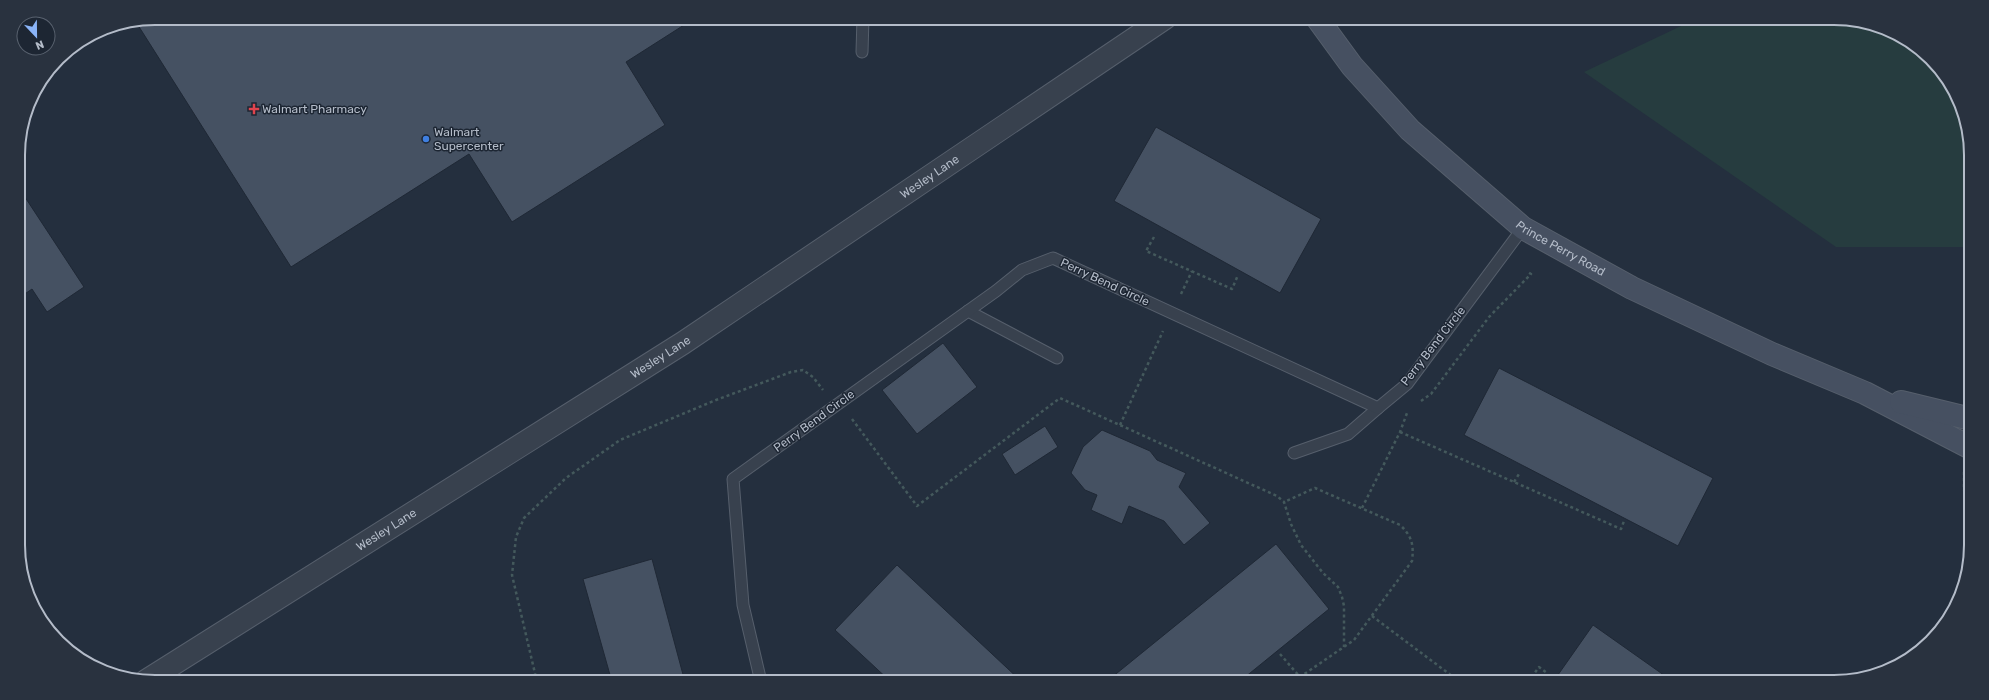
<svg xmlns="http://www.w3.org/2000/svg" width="1989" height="700" font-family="Rubik,sans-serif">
<rect width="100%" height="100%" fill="#242f3e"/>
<path fill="#263c3f" d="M 1698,18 L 1834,18 L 1878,25 L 1937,65 L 1957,95 L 1970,137 L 1970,247 L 1836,247 L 1584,72 Z"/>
<g fill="#455162" stroke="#1f2835">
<path d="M 155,18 L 695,18 L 626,62 L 665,125 L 512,222 L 469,154 L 291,267 L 136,22 Z"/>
<path d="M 1156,127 L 1321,219 L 1280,293 L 1114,201 Z"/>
<path d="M 19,188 L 84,287 L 47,312 L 32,289 L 19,298 Z"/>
<path d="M 943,343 L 977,387 L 917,434 L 882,390 Z"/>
<path d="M 1499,368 L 1713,478 L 1678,546 L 1464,435 Z"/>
<path d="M 1045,426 L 1058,447 L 1015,475 L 1002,454 Z"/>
<path d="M 1102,430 L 1150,451 L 1157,460 L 1186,473 L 1179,487 L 1210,523 L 1184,545 L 1164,521 L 1129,506 L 1122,524 L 1091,510 L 1097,495 L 1085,490 L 1071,473 L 1083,447 Z"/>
<path d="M 1276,544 L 1329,609 L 1239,682 L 1106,682 Z"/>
<path d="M 652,559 L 685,682 L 612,682 L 583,579 Z"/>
<path d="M 897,565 L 1022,682 L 891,682 L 835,630 Z"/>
<path d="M 1593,625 L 1668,678 L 1665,682 L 1553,682 Z"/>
</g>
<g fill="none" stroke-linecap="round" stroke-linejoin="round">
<defs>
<g id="lane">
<path d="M 862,52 L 863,18"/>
<path d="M 968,311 L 1057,358"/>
<path d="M 1294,453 L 1348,434 L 1378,408"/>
<path d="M 761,682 L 743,605 L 733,479 L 996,291 L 1022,270 L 1053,258 L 1378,408 L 1407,384 L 1523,228"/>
</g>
<g id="street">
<path id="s1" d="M 146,681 L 683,343 L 1165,18"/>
</g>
<g id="secondary">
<path id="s2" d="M 1317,18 L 1352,66 L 1410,130 L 1523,228 L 1632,288 L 1772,354 L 1865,393 L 1971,448"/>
<path d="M 1901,402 L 1971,419"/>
</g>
</defs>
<use href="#lane" stroke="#565f6c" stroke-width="13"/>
<use href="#street" stroke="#565f6c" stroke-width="24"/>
<use href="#secondary" stroke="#565f6c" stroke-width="24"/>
<g stroke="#44595c" stroke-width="2.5" stroke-dasharray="3 3" stroke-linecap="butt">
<path d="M 1154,237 L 1146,251 L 1232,289 L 1238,275"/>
<path d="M 1181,294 L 1192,271"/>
<path d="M 1421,401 L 1431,394 L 1489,317 L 1531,274 L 1528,272"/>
<path d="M 852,419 L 917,506 L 1060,398 L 1277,496 L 1284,502 L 1291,524 L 1301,545 L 1323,573 L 1338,587 L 1342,597 L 1344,606 L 1344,647"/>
<path d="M 1120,425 L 1163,331"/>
<path d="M 1400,432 L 1621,529 L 1624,521"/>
<path d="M 1964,472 L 1964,490 L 1971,520"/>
<path d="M 1514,482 L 1519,474"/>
<path d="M 1362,508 L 1400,432 L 1407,413"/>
<path d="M 1372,616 L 1460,682"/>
<path d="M 1280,654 L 1300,677 L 1354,640 L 1412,561 C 1414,545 1412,536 1400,525 L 1315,488 L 1284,502"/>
<path d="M 537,682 L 512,575 L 516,537 L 524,518 L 566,478 L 620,440 L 716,400 L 791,372 L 803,370 L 813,377 L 823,390"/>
<path d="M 1528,682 L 1539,667 L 1547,673"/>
</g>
<use href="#lane" stroke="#38414e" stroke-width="11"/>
<use href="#street" stroke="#38414e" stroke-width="22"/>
<use href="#secondary" stroke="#465061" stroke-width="22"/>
</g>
<path fill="#e0444e" stroke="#1d2633" stroke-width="1.5" d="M252 103h4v4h4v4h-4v4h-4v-4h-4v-4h4z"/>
<circle fill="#3f7fe0" stroke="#1d2633" stroke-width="1.5" cx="426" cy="139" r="4"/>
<g text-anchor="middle" stroke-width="3" stroke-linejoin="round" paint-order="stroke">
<g font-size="12" fill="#b4bcc9" stroke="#1d2633" text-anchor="start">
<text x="262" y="113">Walmart Pharmacy</text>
<text x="434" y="136">Walmart<tspan x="434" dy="14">Supercenter</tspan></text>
</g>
<g font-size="12" fill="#b4bcc9" stroke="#1d2633">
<text dy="4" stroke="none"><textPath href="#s1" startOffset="932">Wesley Lane</textPath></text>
<text dy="4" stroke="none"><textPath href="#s2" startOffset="338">Prince Perry Road</textPath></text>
<text transform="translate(1105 282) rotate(25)" y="4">Perry Bend Circle</text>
<text transform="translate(1433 346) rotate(-52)" y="4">Perry Bend Circle</text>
<text dy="4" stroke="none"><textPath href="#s1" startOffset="608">Wesley Lane</textPath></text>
<text transform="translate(814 421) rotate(-36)" y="4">Perry Bend Circle</text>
<text dy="4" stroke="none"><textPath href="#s1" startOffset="284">Wesley Lane</textPath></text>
</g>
</g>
<path d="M0 0H1989V700H0ZM155 25H1834A130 130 0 0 1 1964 155V545A130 130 0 0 1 1834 675H155A130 130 0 0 1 25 545V155A130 130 0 0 1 155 25Z" fill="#29323f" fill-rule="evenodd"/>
<path fill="none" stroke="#b4bcc9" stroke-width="2" d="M155 25H1834A130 130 0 0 1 1964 155V545A130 130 0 0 1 1834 675H155A130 130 0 0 1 25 545V155A130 130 0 0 1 155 25Z"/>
<g transform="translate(36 36) rotate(158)"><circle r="19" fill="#1d2633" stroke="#59626f"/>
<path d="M0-3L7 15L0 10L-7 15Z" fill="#8ab4f8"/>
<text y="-6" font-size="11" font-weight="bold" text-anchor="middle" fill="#b4bcc9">N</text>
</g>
</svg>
